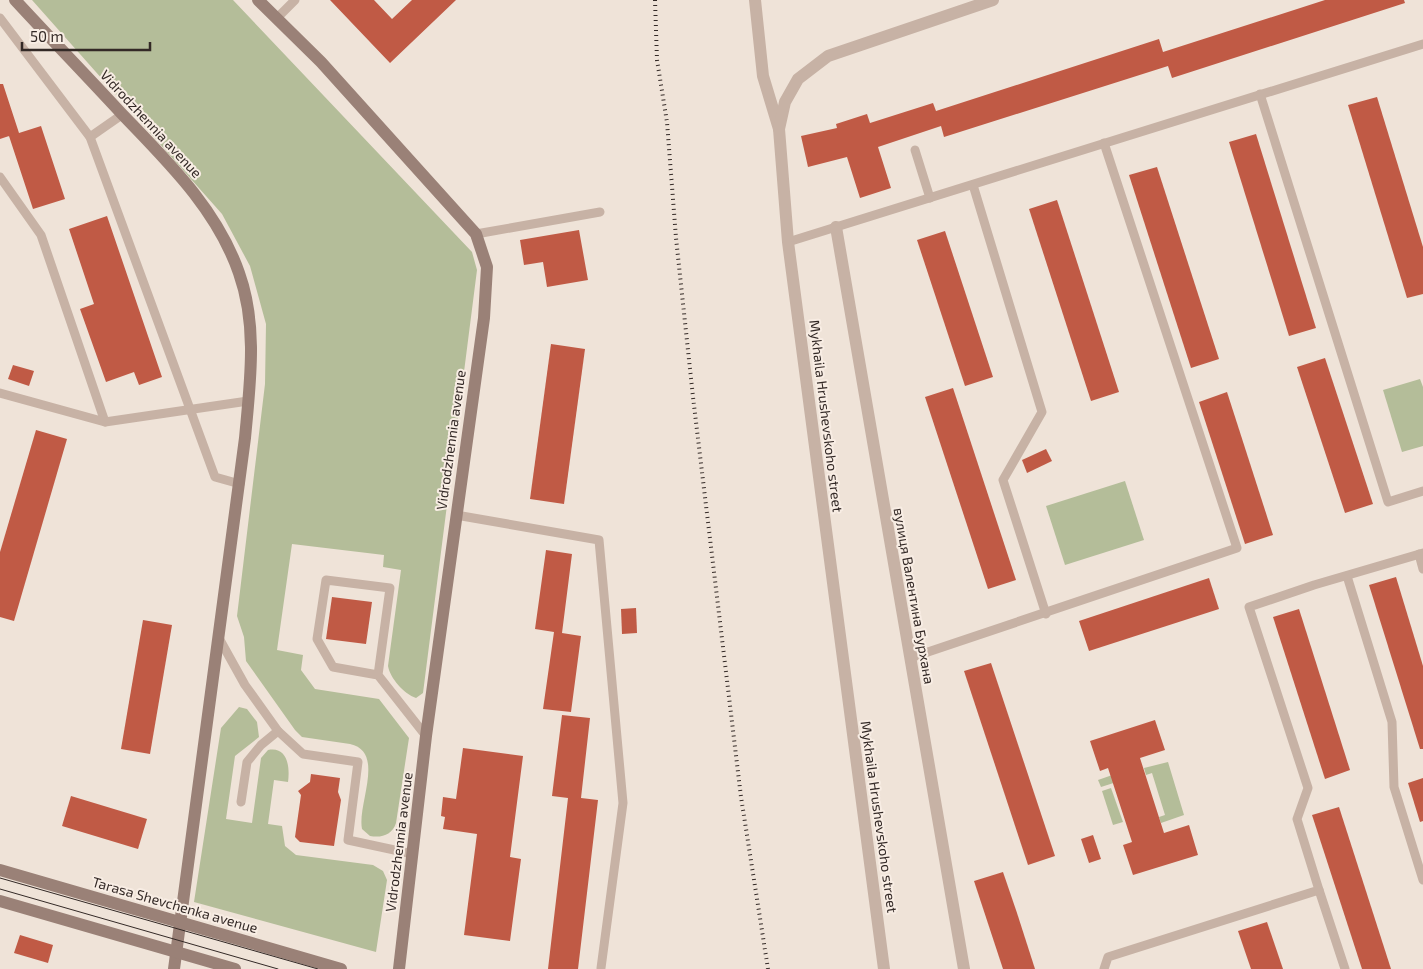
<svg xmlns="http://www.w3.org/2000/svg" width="1423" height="969" font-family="'Exo 2',sans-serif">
<rect width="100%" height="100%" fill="#efe3d8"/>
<g fill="#b4bd99">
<path d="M 32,0 L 233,0 L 472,252 L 477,270 L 423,693 L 416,698 C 404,694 390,678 388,666 L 401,570 L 383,567 L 384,555 L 292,544 L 277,650 L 303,655 L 301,670 L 315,689 L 379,699 L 409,738 L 396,823 C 392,835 382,838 370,836 L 362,829 C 357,804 386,752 350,744 L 302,737 L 295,730 L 246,661 L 244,637 L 237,616 L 265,384 L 266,324 L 250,266 L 222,214 Z"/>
<path d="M 1420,379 L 1423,387 L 1423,446 L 1402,452 L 1383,390 Z"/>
<path d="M 1125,481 L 1144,540 L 1065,565 L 1046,506 Z"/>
<path d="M 239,707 L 247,709 L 257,722 L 259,737 L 235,756 L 226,819 L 252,823 L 261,758 L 268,750 C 288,746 290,768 288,782 L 274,780 L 268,824 L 282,826 L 285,846 L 296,855 L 373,865 L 383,871 L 387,880 L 376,952 L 194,902 L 221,728 Z"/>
<path d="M 1168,762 L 1184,815 L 1161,823 L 1159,817 L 1165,815 L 1152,773 L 1146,775 L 1144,768 Z"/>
<path d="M 1121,772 L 1123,780 L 1101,787 L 1098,780 Z"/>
<path d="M 1111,788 L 1123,822 L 1113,825 L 1102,791 Z"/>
</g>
<g fill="#c05a45">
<path d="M 330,0 L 374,0 L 392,19 L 412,0 L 456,0 L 390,63 Z"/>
<path d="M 1325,0 L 1404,0 L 1405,3 L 1172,78 L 1168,66 L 944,137 L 941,126 L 878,147 L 891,188 L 860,198 L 847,157 L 808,167 L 801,136 L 837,128 L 836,124 L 867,114 L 870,123 L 933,103 L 936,111 L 1159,39 L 1163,52 Z"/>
<path d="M 0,84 L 3,84 L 19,133 L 41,126 L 65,199 L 33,209 L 9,136 L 18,133 L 0,139 Z"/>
<path d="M 1377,97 L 1423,247 L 1423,294 L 1407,298 L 1348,105 Z"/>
<path d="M 1256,134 L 1316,328 L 1289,336 L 1229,142 Z"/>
<path d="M 1157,167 L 1219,359 L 1191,368 L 1129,175 Z"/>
<path d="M 1057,200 L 1119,392 L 1091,401 L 1029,209 Z"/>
<path d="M 107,216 L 162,377 L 139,385 L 134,372 L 106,382 L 80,309 L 94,304 L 69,229 Z"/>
<path d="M 579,230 L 588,280 L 547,287 L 543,262 L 524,265 L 520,240 Z"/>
<path d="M 945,231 L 993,377 L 965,386 L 917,240 Z"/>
<path d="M 551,344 L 585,349 L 564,504 L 530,499 Z"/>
<path d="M 1325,358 L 1373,504 L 1345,513 L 1297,367 Z"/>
<path d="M 13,365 L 34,371 L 29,386 L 8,379 Z"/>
<path d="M 953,388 L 1016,580 L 988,589 L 925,397 Z"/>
<path d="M 1227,392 L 1273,535 L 1245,544 L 1199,402 Z"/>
<path d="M 36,430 L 67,439 L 14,621 L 0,617 L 0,552 Z"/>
<path d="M 1046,449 L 1052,461 L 1027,473 L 1022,460 Z"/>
<path d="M 546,550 L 572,554 L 562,633 L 581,636 L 571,712 L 543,709 L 554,632 L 535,629 Z"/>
<path d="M 1396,577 L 1423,666 L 1423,749 L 1420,749 L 1369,585 Z"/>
<path d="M 1209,578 L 1219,609 L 1089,651 L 1079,621 Z"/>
<path d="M 332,597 L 372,602 L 366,644 L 326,639 Z"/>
<path d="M 636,608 L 637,633 L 622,634 L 621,609 Z"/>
<path d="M 1299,609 L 1350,770 L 1325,779 L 1273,617 Z"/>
<path d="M 143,620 L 172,625 L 150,754 L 121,749 Z"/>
<path d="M 991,663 L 1055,856 L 1028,865 L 964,671 Z"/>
<path d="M 562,715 L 590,718 L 581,798 L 598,800 L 578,969 L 548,969 L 568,798 L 552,796 Z"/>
<path d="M 1155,720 L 1165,750 L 1140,758 L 1164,833 L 1189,825 L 1198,855 L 1133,875 L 1123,845 L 1132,842 L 1108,768 L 1100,771 L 1090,741 Z"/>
<path d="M 463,748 L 523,756 L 510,857 L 521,859 L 510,941 L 464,935 L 477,834 L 443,829 L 445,817 L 441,816 L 443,797 L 456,799 Z"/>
<path d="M 311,774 L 340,778 L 338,792 L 341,800 L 334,846 L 300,842 L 295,837 L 301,795 L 298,791 L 310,782 Z"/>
<path d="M 1423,778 L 1423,821 L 1420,822 L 1408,783 Z"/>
<path d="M 71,796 L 147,819 L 138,849 L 62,826 Z"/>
<path d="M 1339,807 L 1391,969 L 1362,969 L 1312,815 Z"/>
<path d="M 1093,835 L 1101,859 L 1089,863 L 1081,839 Z"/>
<path d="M 1003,872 L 1017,913 L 1035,969 L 1003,969 L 974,881 Z"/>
<path d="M 1267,922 L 1283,969 L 1251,969 L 1238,931 Z"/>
<path d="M 20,935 L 53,945 L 48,963 L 14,953 Z"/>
</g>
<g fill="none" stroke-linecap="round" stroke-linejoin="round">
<g stroke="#c7b2a5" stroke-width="9">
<path d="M 0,18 L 90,137 L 215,477 L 240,484"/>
<path d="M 277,18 L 295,0"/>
<path d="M 1260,94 L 1388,502 L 1423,491"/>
<path d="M 90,137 L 123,114"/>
<path d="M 915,150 L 930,198"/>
<path d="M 0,177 L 41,235 L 105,422"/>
<path d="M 973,185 L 1042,412 L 1003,480 L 1046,614"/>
<path d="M 476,234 L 600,212"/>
<path d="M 788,242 L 1423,44"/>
<path d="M 0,393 L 105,422 L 248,401"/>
<path d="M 456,515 L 599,540 L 623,803 L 601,968"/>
<path d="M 1419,554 L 1423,569"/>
<path d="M 1347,576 L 1392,722 L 1394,787 L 1423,880"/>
<path d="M 220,640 L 245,685 L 278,731 L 303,754 L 358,762 L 348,840 L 413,854"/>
<path d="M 910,658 L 1237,548 L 1104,143"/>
<path d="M 378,675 L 390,588 L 326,580 L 317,639 L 333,667 L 378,675 L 426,736"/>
<path d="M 241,802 L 247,762 L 261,745 L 278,731"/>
<path d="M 1319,890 L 1345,969"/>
<path d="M 1104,969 L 1108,957 L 1319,890 L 1297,819 L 1308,788 L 1249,607 L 1314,585 L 1423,553"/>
</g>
<g stroke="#c7b2a5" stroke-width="12">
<path d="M 755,0 L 763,76 L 779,129"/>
<path d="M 836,227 L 964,969"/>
</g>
<path stroke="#c7b2a5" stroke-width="12" d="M 884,969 L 788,242 L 779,129 L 785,102 L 798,79 L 828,56 L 993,0"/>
<g stroke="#9a8177" stroke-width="12">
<path d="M 15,0 C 50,38 86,75 121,113 C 167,161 217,209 239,273 C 258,326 250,383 245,438 L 174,969"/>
<path d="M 258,0 L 321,62 L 476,234 L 487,267 L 484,318 L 426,736 L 399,969"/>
<path d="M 0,870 L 341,969"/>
<path d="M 0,901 L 235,969"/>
</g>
<g stroke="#332926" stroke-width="1">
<path d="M 0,878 L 318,969"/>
<path d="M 0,889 L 278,969"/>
</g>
<path stroke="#332926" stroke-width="4" stroke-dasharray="1 4" stroke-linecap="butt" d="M 655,0 L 657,60 L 667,122 L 676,238 L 693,397 L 741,797 L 768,969"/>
</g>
<g text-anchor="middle" stroke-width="4" stroke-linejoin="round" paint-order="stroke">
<g font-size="14" fill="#332926" stroke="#f8ede4">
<text transform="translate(151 124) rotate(47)" y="5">Vidrodzhennia avenue</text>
<text transform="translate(826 416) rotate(83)" y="5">Mykhaila Hrushevskoho street</text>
<text transform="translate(451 440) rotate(-82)" y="5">Vidrodzhennia avenue</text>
<text transform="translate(914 596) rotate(80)" y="5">вулиця Валентина Бурхана</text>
<text transform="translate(879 817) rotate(82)" y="5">Mykhaila Hrushevskoho street</text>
<text transform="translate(399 842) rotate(-83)" y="5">Vidrodzhennia avenue</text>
<text transform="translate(175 905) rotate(16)" y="5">Tarasa Shevchenka avenue</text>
</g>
</g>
<path d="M22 42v8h128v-8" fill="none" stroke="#332926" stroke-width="2.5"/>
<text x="30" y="42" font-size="15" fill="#332926" stroke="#f8ede4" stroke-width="4" paint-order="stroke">50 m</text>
</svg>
